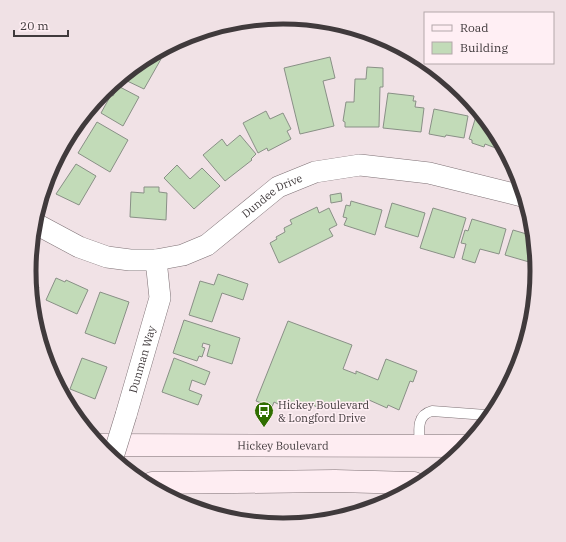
<svg xmlns="http://www.w3.org/2000/svg" width="566" height="542" font-family="'IBM Plex Serif',serif">
<rect width="100%" height="100%" fill="#f1e2e6"/>
<g fill="#c2dbb8" stroke="#899086">
<path d="M 156,56 L 161,59 L 144,89 L 123,79 Z"/>
<path d="M 330,57 L 335,78 L 323,81 L 334,126 L 300,134 L 284,68 Z"/>
<path d="M 367,67 L 383,68 L 383,87 L 380,87 L 379,127 L 345,127 L 345,122 L 343,121 L 346,102 L 354,102 L 355,79 L 366,79 Z"/>
<path d="M 118,86 L 139,97 L 123,126 L 101,113 L 111,95 L 113,96 Z"/>
<path d="M 388,93 L 414,96 L 413,101 L 416,101 L 415,107 L 424,108 L 421,132 L 383,128 Z"/>
<path d="M 434,109 L 468,116 L 464,138 L 446,135 L 445,137 L 429,134 Z"/>
<path d="M 266,111 L 270,119 L 283,113 L 291,129 L 287,131 L 291,139 L 268,151 L 267,148 L 258,153 L 243,123 Z"/>
<path d="M 477,113 L 501,150 L 485,144 L 484,147 L 472,143 L 472,140 L 469,139 Z"/>
<path d="M 97,122 L 128,140 L 110,172 L 78,153 Z"/>
<path d="M 240,135 L 256,154 L 251,159 L 252,160 L 225,181 L 203,155 L 222,139 L 227,146 Z"/>
<path d="M 76,164 L 96,176 L 79,205 L 56,194 Z"/>
<path d="M 177,165 L 190,179 L 202,168 L 220,186 L 194,209 L 164,178 Z"/>
<path d="M 144,187 L 159,187 L 159,192 L 167,193 L 166,220 L 130,217 L 131,192 L 144,193 Z"/>
<path d="M 341,193 L 342,201 L 331,203 L 330,195 Z"/>
<path d="M 351,201 L 382,210 L 375,235 L 344,225 L 347,218 L 343,217 L 346,205 L 350,206 Z"/>
<path d="M 392,203 L 425,213 L 418,237 L 385,227 Z"/>
<path d="M 317,207 L 319,213 L 329,208 L 337,225 L 329,229 L 333,236 L 279,263 L 270,243 L 277,239 L 276,237 L 285,232 L 284,228 L 292,224 L 290,220 Z"/>
<path d="M 433,208 L 466,218 L 454,258 L 420,248 Z"/>
<path d="M 472,219 L 506,229 L 499,254 L 480,249 L 475,263 L 462,259 L 466,244 L 461,243 L 465,230 L 468,231 Z"/>
<path d="M 513,230 L 530,235 L 536,264 L 505,255 Z"/>
<path d="M 218,274 L 248,284 L 243,300 L 222,293 L 212,322 L 189,315 L 200,281 L 214,285 Z"/>
<path d="M 56,278 L 65,282 L 66,280 L 88,290 L 77,314 L 46,300 Z"/>
<path d="M 31,283 L 39,287 L 34,296 Z"/>
<path d="M 100,292 L 129,302 L 115,344 L 85,333 Z"/>
<path d="M 184,320 L 240,338 L 232,364 L 207,356 L 210,345 L 203,343 L 202,347 L 205,348 L 202,357 L 199,356 L 197,361 L 173,353 Z"/>
<path d="M 288,321 L 352,345 L 343,369 L 356,374 L 356,371 L 378,380 L 386,359 L 417,371 L 413,382 L 410,381 L 399,410 L 388,405 L 387,408 L 369,400 L 366,407 L 353,402 L 351,406 L 345,403 L 343,408 L 329,403 L 328,406 L 322,404 L 320,408 L 305,402 L 303,406 L 298,404 L 296,408 L 281,402 L 280,405 L 274,402 L 272,407 L 256,401 Z"/>
<path d="M 82,358 L 107,367 L 95,399 L 70,389 Z"/>
<path d="M 174,358 L 210,372 L 205,385 L 192,380 L 189,390 L 202,395 L 198,405 L 162,392 Z"/>
</g>
<g fill="none" stroke-linecap="round" stroke-linejoin="round">
<defs>
<path id="lane" d="M 420,445 C 419,431 416,415 432,411 L 486,415"/>
<g id="street">
<path id="s1" d="M 38,225 L 79,247 L 107,257 L 130,260 L 156,260 L 183,255 L 207,245 L 278,187 L 315,172 L 360,165 L 429,173 L 522,196"/>
<path id="s2" d="M 126,415 L 160,298 L 156,260"/>
</g>
<g id="secondary">
<path id="s3" d="M 100,445 L 466,446"/>
<path d="M 152,483 L 335,481 L 414,483"/>
</g>
</defs>
<use href="#lane" stroke="#7e7175" stroke-width="11"/>
<use href="#street" stroke="#7e7175" stroke-width="22"/>
<use href="#secondary" stroke="#7e7175" stroke-width="23"/>
<use href="#lane" stroke="#fff" stroke-width="10"/>
<use href="#street" stroke="#fff" stroke-width="21"/>
<use href="#secondary" stroke="#feedf2" stroke-width="22"/>
<defs>
<path id="street-bridge" d="M 113,457 L 126,415"/>
</defs>
<use href="#street-bridge" stroke="#7e7175" stroke-width="22" stroke-linecap="butt"/>
<use href="#street-bridge" stroke="#fff" stroke-width="21"/>
</g>
<defs>
<symbol id="bus-pin" viewBox="-11 -11 22 30"><path d="M0 17L-7.5 6A9.5 9.5 0 1 1 7.5 6Z" fill="#306e00" stroke="#ffeff4"/><path d="M-5-6H5V4H4V6H2V4H-2V6H-4V4H-5ZM-3.5-4V0h7V-4ZM-3.5 1.2v1.5H-2V1.2ZM2 1.2v1.5H3.5V1.2Z" fill="#fff"/></symbol>
</defs>
<g fill-rule="evenodd">
<use href="#bus-pin" x="253" y="400" width="22" height="30"/>
</g>
<g text-anchor="middle" stroke-width="3" stroke-linejoin="round" paint-order="stroke">
<g font-size="11" fill="#403a3c" stroke="#ffeff4">
<text dy="4" stroke="none"><textPath href="#s1" startOffset="261">Dundee Drive</textPath></text>
<text dy="4" stroke="none"><textPath href="#s2" startOffset="58">Dunman Way</textPath></text>
<text dy="4" stroke="none"><textPath href="#s3" startOffset="183">Hickey Boulevard</textPath></text>
</g>
<g font-size="11" fill="#403a3c" stroke="#ffeff4" text-anchor="start">
<text x="278" y="409">Hickey Boulevard<tspan x="278" dy="13">&amp; Longford Drive</tspan></text>
</g>
</g>
<path d="M0 0H566V542H0ZM36 271a247 247 0 1 1 494 0a247 247 0 1 1-494 0Z" fill="#f0e1e5" fill-rule="evenodd"/>
<path fill="none" stroke="#403a3c" stroke-width="5" d="M36 271a247 247 0 1 1 494 0a247 247 0 1 1-494 0Z"/>
<rect x="424" y="12" width="130" height="52" fill="#ffeff4" stroke="#b3a7aa"/>
<rect x="432" y="25" width="20" height="6" fill="#feedf2" stroke="#b3a7aa"/>
<text x="460" y="32" font-size="12" fill="#403a3c">Road</text>
<rect x="432" y="42" width="20" height="12" fill="#c2dbb8" stroke="#b3a7aa"/>
<text x="460" y="52" font-size="12" fill="#403a3c">Building</text>
<path d="M14 30v6h54v-6" fill="none" stroke="#403a3c" stroke-width="2"/>
<text x="20" y="30" font-size="12" fill="#403a3c" stroke="#ffeff4" stroke-width="3" paint-order="stroke">20 m</text>
</svg>
